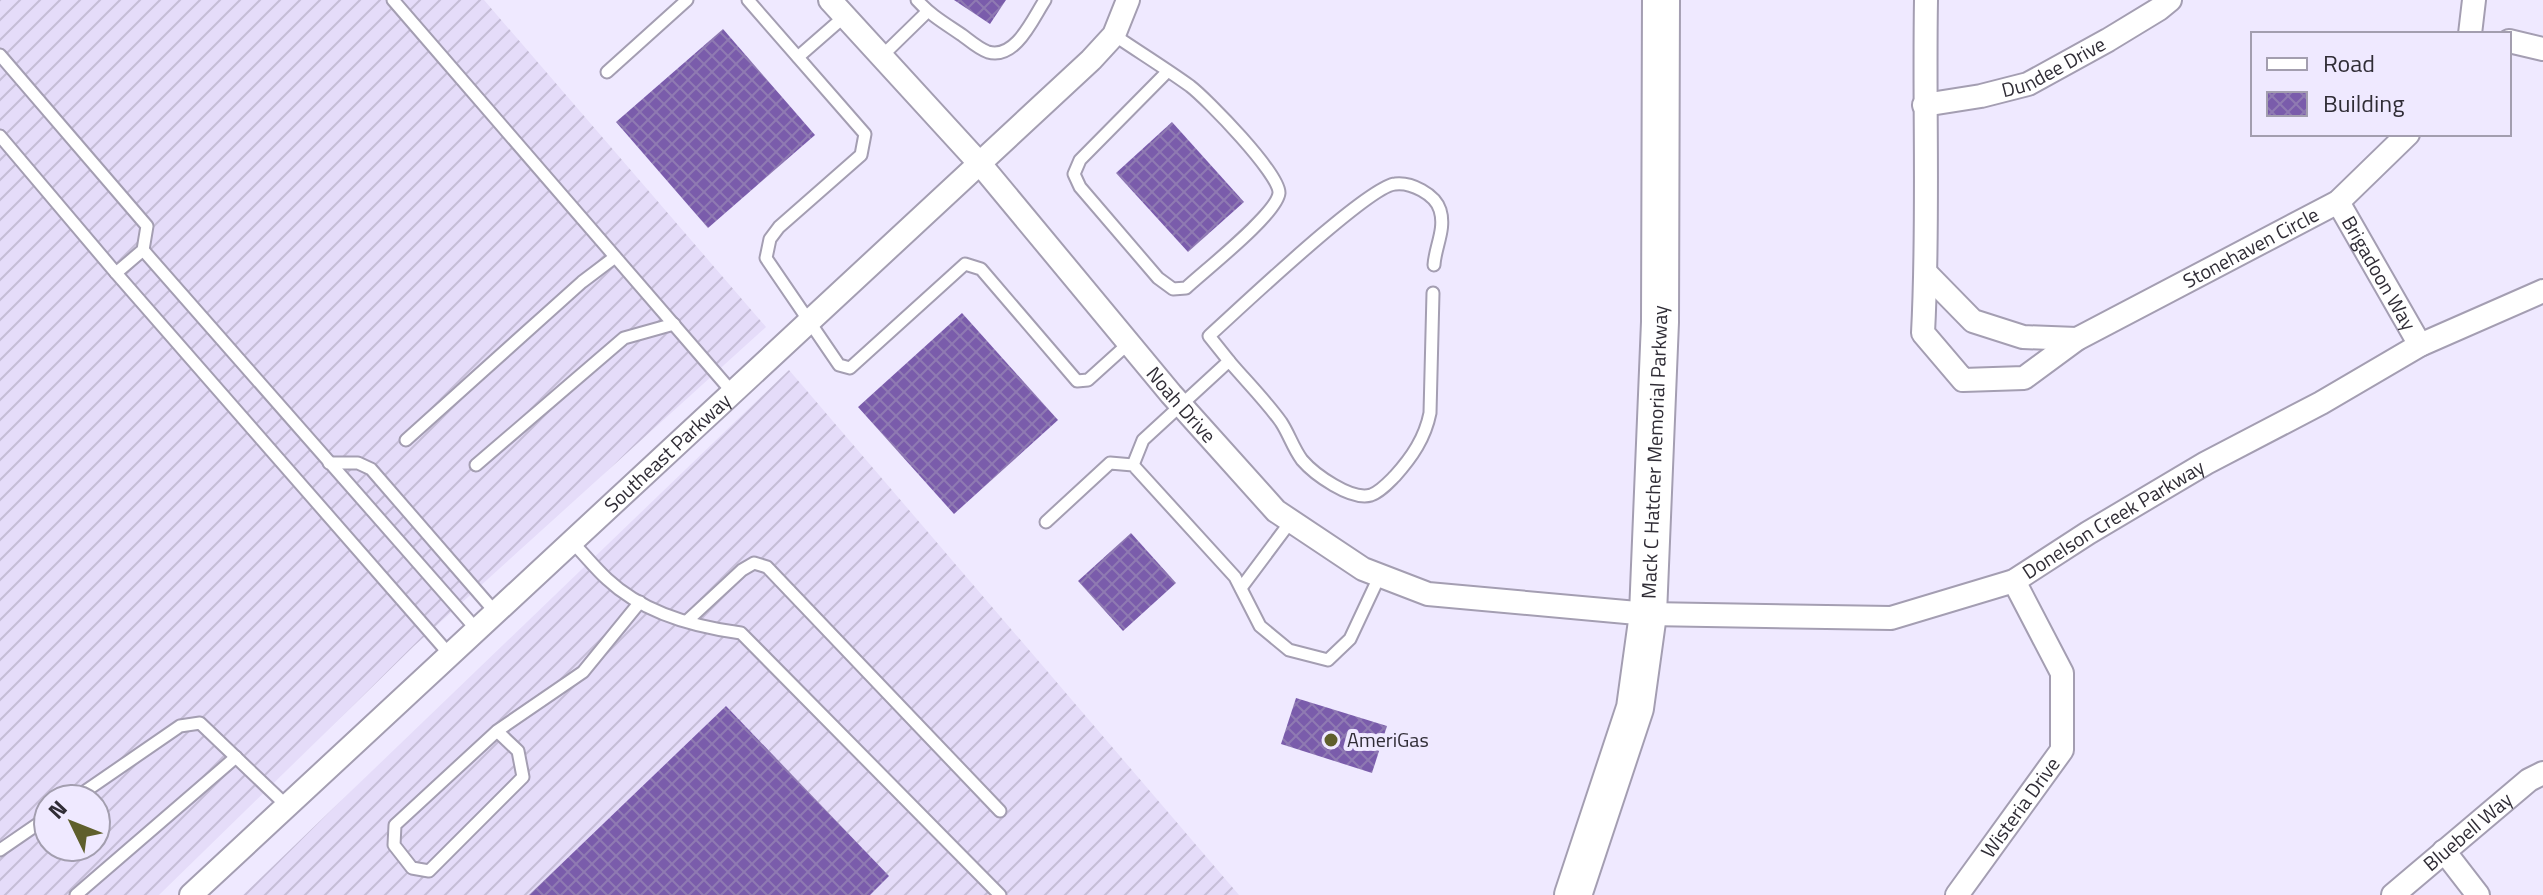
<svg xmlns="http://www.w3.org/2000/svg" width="2543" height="895" font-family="'Titillium Web',sans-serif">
<defs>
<pattern id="industrial-furrows" width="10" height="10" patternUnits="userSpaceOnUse" patternTransform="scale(2)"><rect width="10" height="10" fill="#e5dcf9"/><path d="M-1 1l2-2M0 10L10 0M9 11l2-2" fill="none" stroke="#c5bdd6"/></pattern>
<pattern id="building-cross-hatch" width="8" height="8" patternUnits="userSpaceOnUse" patternTransform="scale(2)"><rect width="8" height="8" fill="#7a5cab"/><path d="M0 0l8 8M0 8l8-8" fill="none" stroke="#8f7ab2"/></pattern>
</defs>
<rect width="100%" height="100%" fill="#efe9ff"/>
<g fill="url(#industrial-furrows)" fill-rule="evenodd">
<path d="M 0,0 L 484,0 L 766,327 L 414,646 L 159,895 L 0,895 ZM 48,799 L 96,799 L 96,847 L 48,847 Z"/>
<path d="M 789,370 L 1239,895 L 243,895 Z"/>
</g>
<g fill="url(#building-cross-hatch)">
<path d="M 954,0 L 1006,0 L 990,24 Z"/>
<path d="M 723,29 L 815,135 L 708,228 L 616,122 Z"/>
<path d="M 1172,122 L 1244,202 L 1188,252 L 1116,173 Z"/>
<path d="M 962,313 L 1058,420 L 954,514 L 858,407 Z"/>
<path d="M 1131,533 L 1176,583 L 1123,631 L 1078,581 Z"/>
<path d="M 1296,698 L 1387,726 L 1372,773 L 1281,744 Z"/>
<path d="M 726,706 L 889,876 L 870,895 L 529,895 Z"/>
</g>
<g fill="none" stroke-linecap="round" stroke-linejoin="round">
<defs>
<g id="lane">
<path d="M 393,0 L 733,393"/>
<path d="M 748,0 L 865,134 L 861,155 L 779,227 L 770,239 L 766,258 L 839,365 L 850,368 L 965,264 L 981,269 L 1077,381 L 1088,380 L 1129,343"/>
<path d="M 917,0 C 930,15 946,24 962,35 C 970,41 979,49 988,52 C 1016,60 1033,18 1045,0"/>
<path d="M 1114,35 C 1139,52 1165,68 1190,86 C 1207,99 1280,174 1279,193 C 1277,214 1204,271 1186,288 L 1173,289 L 1158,278 L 1080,187 L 1074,174 L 1080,160 L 1167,72"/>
<path d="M 0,55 L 147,226 L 143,250 L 116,273"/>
<path d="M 882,56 L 927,12"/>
<path d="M 798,57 L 845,16"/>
<path d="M 607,72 L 687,0"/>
<path d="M 0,136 L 116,273 L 450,655"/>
<path d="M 143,250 L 477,630"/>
<path d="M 1229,361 L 1209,336 C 1237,311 1368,186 1395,184 C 1411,182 1435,194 1440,210 C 1446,229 1435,247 1434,265"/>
<path d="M 406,440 L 582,282 L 615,257"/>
<path d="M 329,463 L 358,463 L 371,469 L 496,613"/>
<path d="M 476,465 L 624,338 L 674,324"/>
<path d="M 1133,465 L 1143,440 L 1229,361 C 1246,381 1266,401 1281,422 C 1289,434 1293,448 1302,460 C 1314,474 1351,501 1371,495 C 1380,492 1388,483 1395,476 C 1412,457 1425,438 1430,413 L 1433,293"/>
<path d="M 1046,522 L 1110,463 L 1133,465 L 1235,577 L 1260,626 L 1289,650 L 1328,660 L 1350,639 L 1380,575"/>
<path d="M 572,542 C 584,554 595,568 607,579 C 642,612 695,627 741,633 L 1000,895"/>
<path d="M 1241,588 L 1291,521"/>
<path d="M 687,621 L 742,570 L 754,563 L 767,567 L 1000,811"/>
<path d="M 497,731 L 518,751 L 523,777 L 429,871 L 412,868 L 394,845 L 395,825 L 497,731 L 583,672 L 640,602"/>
<path d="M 74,799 L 180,726 L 200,723 L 287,806"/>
<path d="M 0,850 L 48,817"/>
<path d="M 76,895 L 236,757"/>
</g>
<g id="street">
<path id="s1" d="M 830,0 L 981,165 L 1171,394 L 1276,511 L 1363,569 L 1428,594 L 1648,614 L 1891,618 L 2014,581 L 2088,533 L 2206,463 L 2321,403 L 2420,345 L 2543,291"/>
<path id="s2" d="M 1926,0 C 1924,111 1929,222 1923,333 L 1963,380 L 2024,378 L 2077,339 L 2338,202 L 2408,134"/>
<path d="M 2470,34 L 2474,0"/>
<path d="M 2509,41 L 2543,49"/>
<path id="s3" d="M 1924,105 L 1981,96 L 2028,84 L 2108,40 L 2159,9 L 2170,0"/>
<path id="s4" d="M 2338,202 L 2420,345"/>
<path d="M 1926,273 L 1973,321 L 2023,337 L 2077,339"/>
<path d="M 2444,851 L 2478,895"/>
<path id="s5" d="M 191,895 L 1091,60 L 1114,35 L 1128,0"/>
<path id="s6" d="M 1957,895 L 2062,750 L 2062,673 L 2014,581"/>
<path id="s7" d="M 2393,895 L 2529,780 L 2543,773"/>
</g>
<g id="primary">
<path id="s8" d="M 1573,895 L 1635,708 L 1648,614 L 1660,322 L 1661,0"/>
</g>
</defs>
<use href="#lane" stroke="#a49eb2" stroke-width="15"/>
<use href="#street" stroke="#a49eb2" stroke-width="26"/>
<use href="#primary" stroke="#a49eb2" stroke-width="40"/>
<use href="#lane" stroke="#fff" stroke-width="11"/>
<use href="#street" stroke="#fff" stroke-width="22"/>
<use href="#primary" stroke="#fff" stroke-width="36"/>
</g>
<circle fill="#5f5f2c" stroke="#efe9ff" stroke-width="3" cx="1331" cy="740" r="8"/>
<g text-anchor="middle" stroke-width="8" stroke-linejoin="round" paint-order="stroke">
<g font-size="20" fill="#302d36" stroke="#efe9ff">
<text dy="7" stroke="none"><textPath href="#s3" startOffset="136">Dundee Drive</textPath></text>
<text dy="7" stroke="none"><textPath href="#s2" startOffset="718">Stonehaven Circle</textPath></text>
<text dy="7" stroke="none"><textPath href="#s4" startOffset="82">Brigadoon Way</textPath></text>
<text dy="7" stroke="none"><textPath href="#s1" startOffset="536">Noah Drive</textPath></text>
<text dy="7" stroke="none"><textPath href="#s8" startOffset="454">Mack C Hatcher Memorial Parkway</textPath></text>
<text dy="7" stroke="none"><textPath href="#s5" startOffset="650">Southeast Parkway</textPath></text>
<text dy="7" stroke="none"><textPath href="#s1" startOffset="1562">Donelson Creek Parkway</textPath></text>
<text dy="7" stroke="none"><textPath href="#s6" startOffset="108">Wisteria Drive</textPath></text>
<text dy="7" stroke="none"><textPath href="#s7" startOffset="98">Bluebell Way</textPath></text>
</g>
<g font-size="20" fill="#302d36" stroke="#efe9ff" text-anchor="start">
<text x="1347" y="747">AmeriGas</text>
</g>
</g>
<rect x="2251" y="32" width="260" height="104" fill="#efe9ff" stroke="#a39eaf" stroke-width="2"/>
<rect x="2267" y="58" width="40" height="12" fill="#ffffff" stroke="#a39eaf" stroke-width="2"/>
<text x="2323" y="72" font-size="24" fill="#302d36">Road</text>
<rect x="2267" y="92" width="40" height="24" fill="url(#building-cross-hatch)" stroke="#a39eaf" stroke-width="2"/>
<text x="2323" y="112" font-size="24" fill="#302d36">Building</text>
<g transform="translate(72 823) rotate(313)"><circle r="38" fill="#efe9ff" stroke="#a39eaf" stroke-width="2"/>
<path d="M0-6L14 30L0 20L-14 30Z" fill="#5f5f2c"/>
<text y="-12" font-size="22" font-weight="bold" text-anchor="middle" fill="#302d36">N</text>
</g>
</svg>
